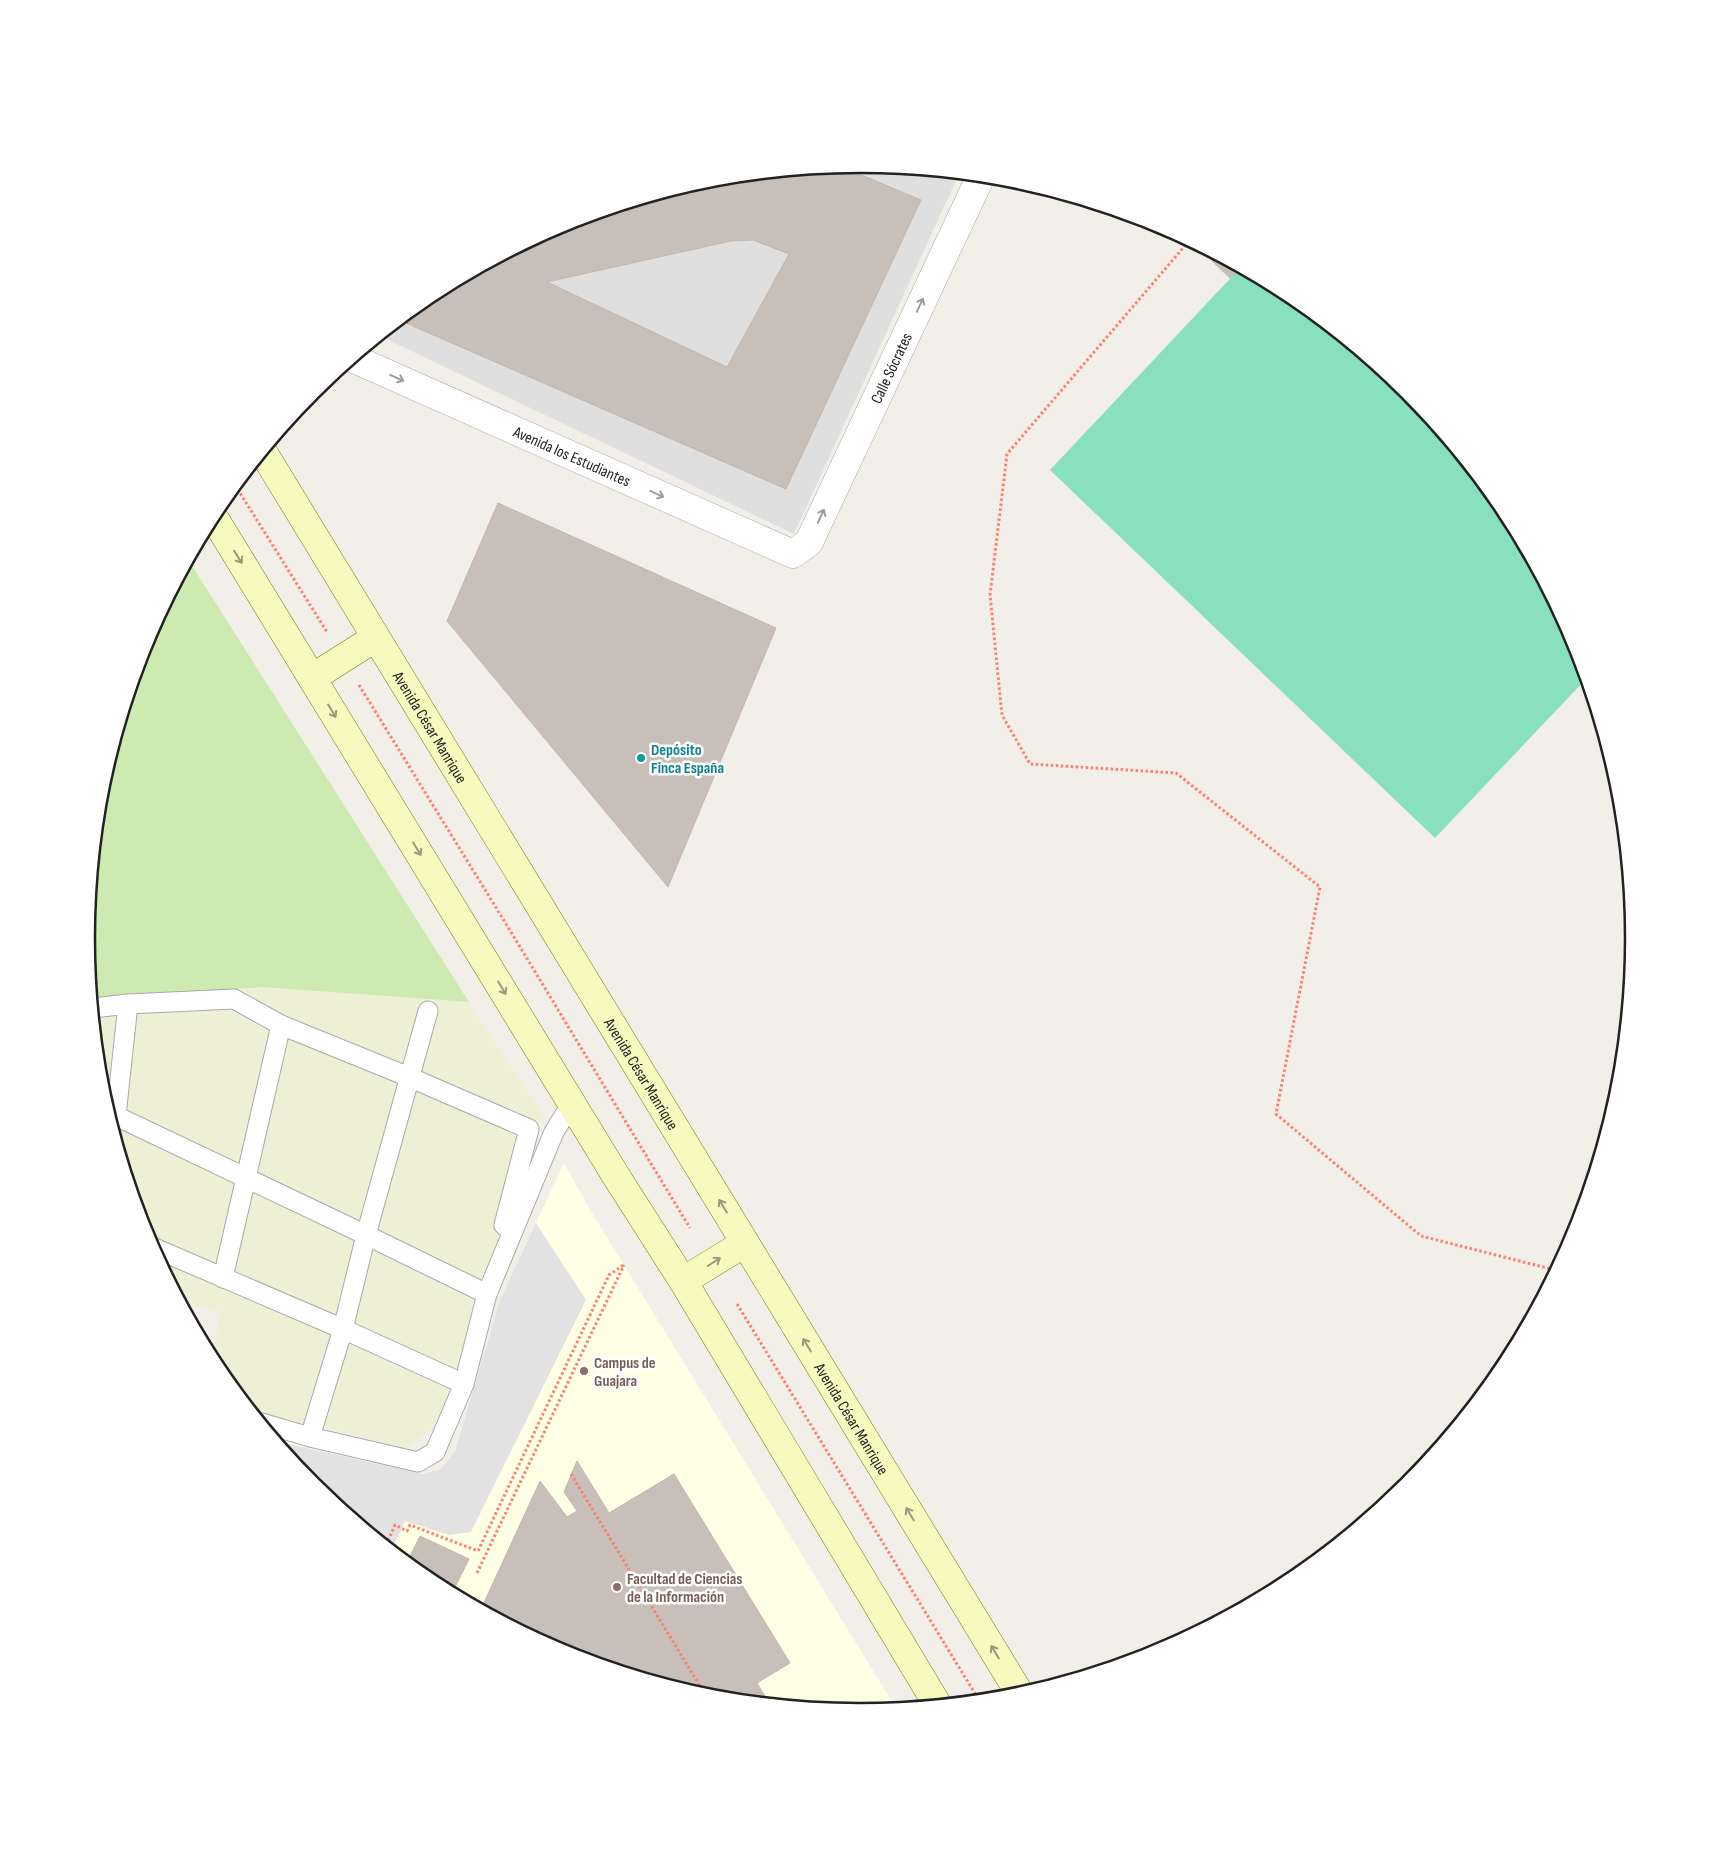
<svg xmlns="http://www.w3.org/2000/svg" width="1720" height="1876" font-family="'Sofia Sans Condensed',sans-serif">
<rect width="100%" height="100%" fill="#f2efe9"/>
<path fill="#e0dfdf" d="M 860,164 L 959,174 L 794,534 L 380,336 L 430,294 L 709,179 Z"/>
<path fill="#ffffe5" d="M 564,1163 L 592,1213 L 896,1708 L 860,1712 L 709,1697 L 564,1653 L 430,1581 L 313,1485 L 274,1438 L 423,1474 L 441,1469 L 455,1451 L 500,1300 Z"/>
<path fill="#eef0d5" d="M 261,987 L 469,1002 L 542,1114 L 445,1420 L 405,1448 L 319,1426 L 254,1413 L 217,1368 L 212,1358 L 221,1312 L 181,1301 L 145,1234 L 101,1089 L 93,1002 Z"/>
<path fill="#cdebb0" d="M 189,561 L 469,1002 L 261,987 L 93,1002 L 86,938 L 101,787 L 145,642 Z"/>
<path fill="#88e0be" d="M 1240,268 L 1290,295 L 1407,391 L 1504,508 L 1575,642 L 1586,679 L 1435,838 L 1050,470 Z"/>
<path fill="#e2e2e2" d="M 536,1223 L 586,1300 L 471,1532 L 449,1535 L 405,1521 L 392,1550 L 313,1485 L 276,1441 L 423,1474 L 441,1469 L 455,1451 L 500,1300 Z"/>
<g fill="#c7bfb8" stroke="#c4b6ab" fill-rule="evenodd">
<path d="M 840,166 L 921,200 L 786,489 L 399,320 L 430,294 L 564,223 L 709,179 ZM 753,240 L 789,254 L 727,367 L 547,282 L 731,241 Z"/>
<path d="M 1216,255 L 1240,268 L 1230,278 L 1211,260 Z"/>
<path d="M 498,503 L 776,628 L 668,887 L 447,621 Z"/>
<path d="M 577,1461 L 609,1513 L 674,1474 L 790,1663 L 757,1683 L 769,1703 L 709,1697 L 564,1653 L 430,1581 L 407,1562 L 420,1536 L 469,1559 L 452,1593 L 482,1607 L 540,1481 L 567,1517 L 577,1511 L 564,1492 Z"/>
</g>
<g fill="none" stroke-linecap="round" stroke-linejoin="round">
<defs>
<g id="lane">
<path d="M 128,1004 L 234,999 L 281,1025 L 409,1077 L 529,1129 L 504,1225 L 512,1232"/>
<path d="M 93,1008 L 128,1004 L 116,1116 L 366,1235 L 343,1329 L 152,1247"/>
<path d="M 428,1011 L 366,1235 L 487,1294"/>
<path d="M 223,1278 L 281,1025"/>
<path d="M 262,1423 L 310,1437 L 418,1462 L 435,1452 L 464,1384 L 487,1294 L 554,1132 L 572,1103"/>
<path d="M 310,1437 L 343,1329 L 464,1384"/>
</g>
<g id="street">
<path id="s1" d="M 352,358 L 793,554 L 809,542 L 981,176"/>
</g>
<g id="secondary">
<path id="s2" d="M 263,452 L 1020,1694"/>
<path d="M 213,516 L 616,1176 L 683,1281 L 937,1704"/>
<path d="M 312,678 L 375,638"/>
<path d="M 683,1281 L 745,1243"/>
</g>
</defs>
<use href="#lane" stroke="#a9a9a9" stroke-width="21"/>
<use href="#street" stroke="#a9a9a9" stroke-width="29"/>
<use href="#secondary" stroke="#707d05" stroke-width="29"/>
<g stroke="#fa8072" stroke-width="3" stroke-dasharray="2.5 2.5" stroke-linecap="butt">
<path d="M 1189,241 L 1007,454 L 990,595 L 1002,715 L 1030,764 L 1176,773 L 1320,887 L 1276,1114 L 1421,1236 L 1555,1270"/>
<path d="M 235,485 L 327,632"/>
<path d="M 359,685 L 511,932 L 690,1228"/>
<path d="M 737,1304 L 979,1700"/>
<path d="M 571,1474 L 706,1696"/>
<path d="M 386,1545 L 395,1525 L 407,1531 L 410,1525 L 478,1551 L 609,1275 L 625,1264"/>
<path d="M 477,1573 L 624,1265"/>
</g>
<use href="#lane" stroke="#fff" stroke-width="19"/>
<use href="#street" stroke="#fff" stroke-width="28"/>
<use href="#secondary" stroke="#f7fabf" stroke-width="28"/>
</g>
<defs><path id="oneway-shaft" d="M-6 0H5M1.5-3L5.5 0L1.5 3" fill="none" stroke-width="1.6" stroke-linecap="round" stroke-linejoin="round" transform="scale(1.25)"/></defs>
<g stroke="#9c9c9c">
<use href="#oneway-shaft" transform="translate(920 305) rotate(-65)"/>
<use href="#oneway-shaft" transform="translate(397 378) rotate(24)"/>
<use href="#oneway-shaft" transform="translate(657 494) rotate(24)"/>
<use href="#oneway-shaft" transform="translate(821 516) rotate(-65)"/>
</g>
<g stroke="#979978">
<use href="#oneway-shaft" transform="translate(238 557) rotate(58)"/>
<use href="#oneway-shaft" transform="translate(332 711) rotate(59)"/>
<use href="#oneway-shaft" transform="translate(417 849) rotate(59)"/>
<use href="#oneway-shaft" transform="translate(502 988) rotate(59)"/>
<use href="#oneway-shaft" transform="translate(723 1206) rotate(-121)"/>
<use href="#oneway-shaft" transform="translate(714 1262) rotate(-32)"/>
<use href="#oneway-shaft" transform="translate(807 1345) rotate(-121)"/>
<use href="#oneway-shaft" transform="translate(910 1514) rotate(-121)"/>
<use href="#oneway-shaft" transform="translate(995 1652) rotate(-121)"/>
</g>
<circle fill="#0f9aa8" stroke="#fff" stroke-width="2" cx="641" cy="758" r="5"/>
<g fill="#8d6e63" stroke="#fff" stroke-width="2">
<circle cx="584" cy="1371" r="5"/>
<circle cx="617" cy="1587" r="5"/>
</g>
<g text-anchor="middle" stroke-width="5" stroke-linejoin="round" paint-order="stroke">
<g font-size="16" fill="#222" stroke="#fff">
<text dy="6" stroke="none"><textPath href="#s1" startOffset="695">Calle Sócrates</textPath></text>
<text dy="6" stroke="none"><textPath href="#s1" startOffset="241">Avenida los Estudiantes</textPath></text>
<text dy="6" stroke="none"><textPath href="#s2" startOffset="322">Avenida César Manrique</textPath></text>
<text dy="6" stroke="none"><textPath href="#s2" startOffset="728">Avenida César Manrique</textPath></text>
<text dy="6" stroke="none"><textPath href="#s2" startOffset="1132">Avenida César Manrique</textPath></text>
</g>
<g font-size="16" font-weight="bold" fill="#0d838f" stroke="#fff" text-anchor="start">
<text x="651" y="755">Depósito<tspan x="651" dy="18">Finca España</tspan></text>
</g>
<g font-size="16" font-weight="bold" fill="#785e54" stroke="#fff" text-anchor="start">
<text x="594" y="1368">Campus de<tspan x="594" dy="18">Guajara</tspan></text>
<text x="627" y="1584">Facultad de Ciencias<tspan x="627" dy="18">de la Información</tspan></text>
</g>
</g>
<path d="M0 0H1720V1876H0ZM95 938a765 765 0 1 1 1530 0a765 765 0 1 1-1530 0Z" fill="#fff" fill-rule="evenodd"/>
<path fill="none" stroke="#222" stroke-width="2.5" d="M95 938a765 765 0 1 1 1530 0a765 765 0 1 1-1530 0Z"/>
</svg>
